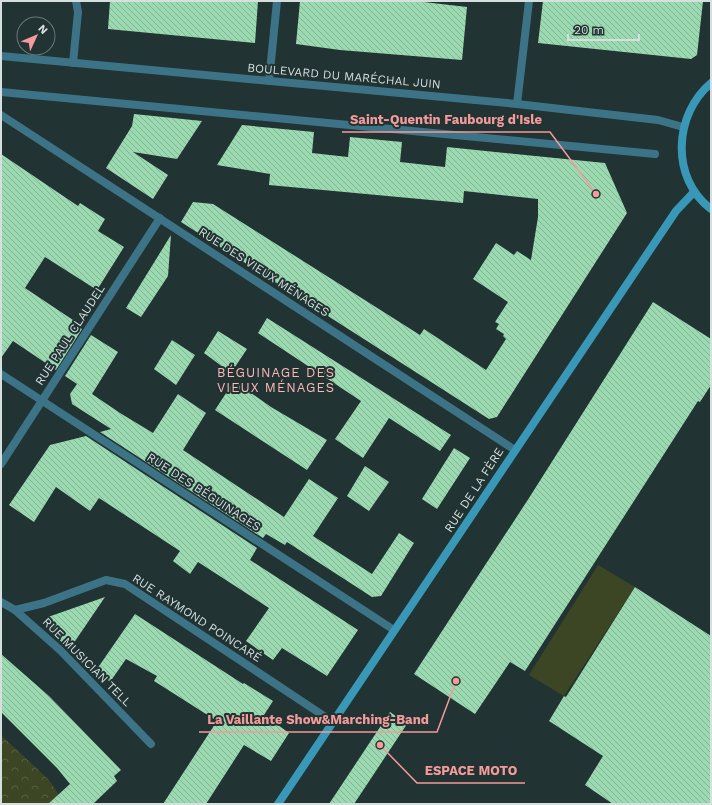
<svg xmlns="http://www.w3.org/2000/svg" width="712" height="805" font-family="'Work Sans',sans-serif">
<defs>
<pattern id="park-crowns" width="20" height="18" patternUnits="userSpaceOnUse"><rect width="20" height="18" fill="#3d4624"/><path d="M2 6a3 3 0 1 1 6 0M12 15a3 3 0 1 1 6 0" fill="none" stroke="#586043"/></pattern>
<pattern id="building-back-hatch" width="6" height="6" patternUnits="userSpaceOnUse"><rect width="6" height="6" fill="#9bd9b1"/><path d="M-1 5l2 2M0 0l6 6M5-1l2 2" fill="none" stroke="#84b496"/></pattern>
</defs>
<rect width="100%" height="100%" fill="#213332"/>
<path fill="#3d4624" d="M 598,565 L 635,587 L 564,696 L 529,675 Z"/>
<path fill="url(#park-crowns)" d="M 1,735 L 49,780 L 65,804 L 1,804 Z"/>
<g fill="url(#building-back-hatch)">
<path d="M 110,1 L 258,1 L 255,43 L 108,29 Z"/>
<path d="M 300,1 L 415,1 L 467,7 L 462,60 L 340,50 L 296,44 Z"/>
<path d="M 543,1 L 703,1 L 697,55 L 691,59 L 538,43 Z"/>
<path d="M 134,114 L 202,121 L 177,159 L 133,152 L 168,175 L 153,199 L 106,168 L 132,126 Z"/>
<path d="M 242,125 L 314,132 L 312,153 L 348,157 L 350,137 L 402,142 L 400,162 L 445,167 L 447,147 L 605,163 L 627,213 L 497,417 L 489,419 L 181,222 L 193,202 L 213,204 L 420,335 L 424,329 L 486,370 L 506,339 L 503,336 L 504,334 L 496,329 L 499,324 L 495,322 L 508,302 L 473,279 L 496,243 L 514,255 L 517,251 L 531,260 L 538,217 L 538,199 L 464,191 L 463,203 L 269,185 L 270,174 L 217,165 Z"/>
<path d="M 1,154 L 78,206 L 80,203 L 105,219 L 98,231 L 124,247 L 97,290 L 45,257 L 25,288 L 76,322 L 74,325 L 82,329 L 56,370 L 13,341 L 1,358 Z"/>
<path d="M 171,235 L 168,276 L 141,317 L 126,308 Z"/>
<path d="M 653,302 L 711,339 L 711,385 L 700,402 L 698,401 L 525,671 L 510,662 L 475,714 L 414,674 L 529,498 Z"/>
<path d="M 267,318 L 451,435 L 440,451 L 389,418 L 363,458 L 335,439 L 361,401 L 258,333 Z"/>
<path d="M 218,331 L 247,349 L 231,373 L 204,353 Z"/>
<path d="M 91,335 L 118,352 L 92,394 L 120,413 L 153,433 L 178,394 L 206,413 L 183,450 L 284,517 L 309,479 L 338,498 L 313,536 L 372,574 L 399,533 L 414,543 L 381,596 L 372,597 L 287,542 L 285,545 L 266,534 L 263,538 L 100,432 L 111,429 L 72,404 L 70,394 L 77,384 L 65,376 Z"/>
<path d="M 172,340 L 195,355 L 176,385 L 154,369 Z"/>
<path d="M 234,381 L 271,407 L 327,440 L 307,470 L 215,410 Z"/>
<path d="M 86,436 L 257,548 L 250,560 L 358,630 L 327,676 L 282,648 L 273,660 L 246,641 L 269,608 L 198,562 L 190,574 L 173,561 L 180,551 L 99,498 L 90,511 L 56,487 L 34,522 L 9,505 L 50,445 Z"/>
<path d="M 454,448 L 470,458 L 437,509 L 422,499 Z"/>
<path d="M 365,466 L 389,482 L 369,511 L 347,496 Z"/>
<path d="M 635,587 L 711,636 L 711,804 L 613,804 L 585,785 L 603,756 L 549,721 L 564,696 L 566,697 Z"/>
<path d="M 105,597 L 69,650 L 53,633 L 48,617 Z"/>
<path d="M 135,614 L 243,684 L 244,683 L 273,701 L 264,715 L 289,733 L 271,761 L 244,745 L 206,804 L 163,804 L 217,721 L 154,681 L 157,676 L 126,659 L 110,682 L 97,669 Z"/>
<path d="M 1,654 L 49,696 L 121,770 L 114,776 L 117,781 L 93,804 L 48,804 L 70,784 L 57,768 L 1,712 Z"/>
<path d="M 390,712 L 407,724 L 354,804 L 329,804 Z"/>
</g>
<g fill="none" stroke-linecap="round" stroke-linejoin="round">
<g stroke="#3c7386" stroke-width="8">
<path d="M 73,63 L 78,12 L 76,1"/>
<path d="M 269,81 L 277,1"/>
<path d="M 1,92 L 655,154"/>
</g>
<g stroke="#3c7386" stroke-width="8">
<path d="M 1,56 L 517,104 L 658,120 L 683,127"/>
<path d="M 517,104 L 529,1"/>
<path d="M 1,115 L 515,450"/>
<path d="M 1,374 L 394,630"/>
<path d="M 1,464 L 160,218"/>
<path d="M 1,602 L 15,610 L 60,650 L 151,744"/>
<path d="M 15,610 L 44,603 L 106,580 L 125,584 L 333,722"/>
</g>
<g stroke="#3998b7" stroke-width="8">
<path d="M 711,83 C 674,114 670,178 711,209"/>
<path d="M 278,804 L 676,211 L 694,192"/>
</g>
</g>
<g text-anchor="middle" stroke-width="4" stroke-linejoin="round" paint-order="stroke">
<g font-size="12" fill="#d4dfde" stroke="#213332">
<text transform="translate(344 76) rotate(5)" y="4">BOULEVARD DU MARÉCHAL JUIN</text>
<text transform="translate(264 272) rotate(33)" y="4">RUE DES VIEUX MÉNAGES</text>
<text transform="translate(70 335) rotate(-57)" y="4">RUE PAUL CLAUDEL</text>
<text transform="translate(474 490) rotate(-57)" y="4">RUE DE LA FÈRE</text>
<text transform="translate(204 492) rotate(33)" y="4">RUE DES BÉGUINAGES</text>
<text transform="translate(197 618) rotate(33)" y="4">RUE RAYMOND POINCARÉ</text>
<text transform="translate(87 662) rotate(45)" y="4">RUE MUSICIAN TELL</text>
</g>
<g font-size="13" letter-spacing="1" fill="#fcb8b7" stroke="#213332">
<text x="276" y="377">BÉGUINAGE DES<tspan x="276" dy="15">VIEUX MÉNAGES</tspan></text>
</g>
</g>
<path fill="none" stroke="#f59b9b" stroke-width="1.5" d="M596 194L550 132H342M456 681L437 732H199M380 745L417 783H525"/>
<g fill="#f59b9b" stroke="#213332" stroke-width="1.5">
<circle cx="596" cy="194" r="4"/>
<circle cx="456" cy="681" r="4"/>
<circle cx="380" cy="745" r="4"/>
</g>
<g font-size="13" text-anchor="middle" font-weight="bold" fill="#f59b9b" stroke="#213332" stroke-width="4" stroke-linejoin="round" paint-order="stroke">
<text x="446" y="124">Saint-Quentin Faubourg d'Isle</text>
<text x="318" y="724">La Vaillante Show&amp;Marching-Band</text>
<text x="471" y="775">ESPACE MOTO</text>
</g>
<rect width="712" height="805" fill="none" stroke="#d4dfde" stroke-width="4"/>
<g transform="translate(36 36) rotate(46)"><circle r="19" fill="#213332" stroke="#697877"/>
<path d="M0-3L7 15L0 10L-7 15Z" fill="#f59b9b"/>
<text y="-6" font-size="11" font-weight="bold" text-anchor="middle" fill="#d4dfde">N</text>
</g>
<path d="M568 34v6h71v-6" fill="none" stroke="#d4dfde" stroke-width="2"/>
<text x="574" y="34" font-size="12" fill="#d4dfde" stroke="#213332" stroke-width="3" paint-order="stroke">20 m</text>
</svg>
